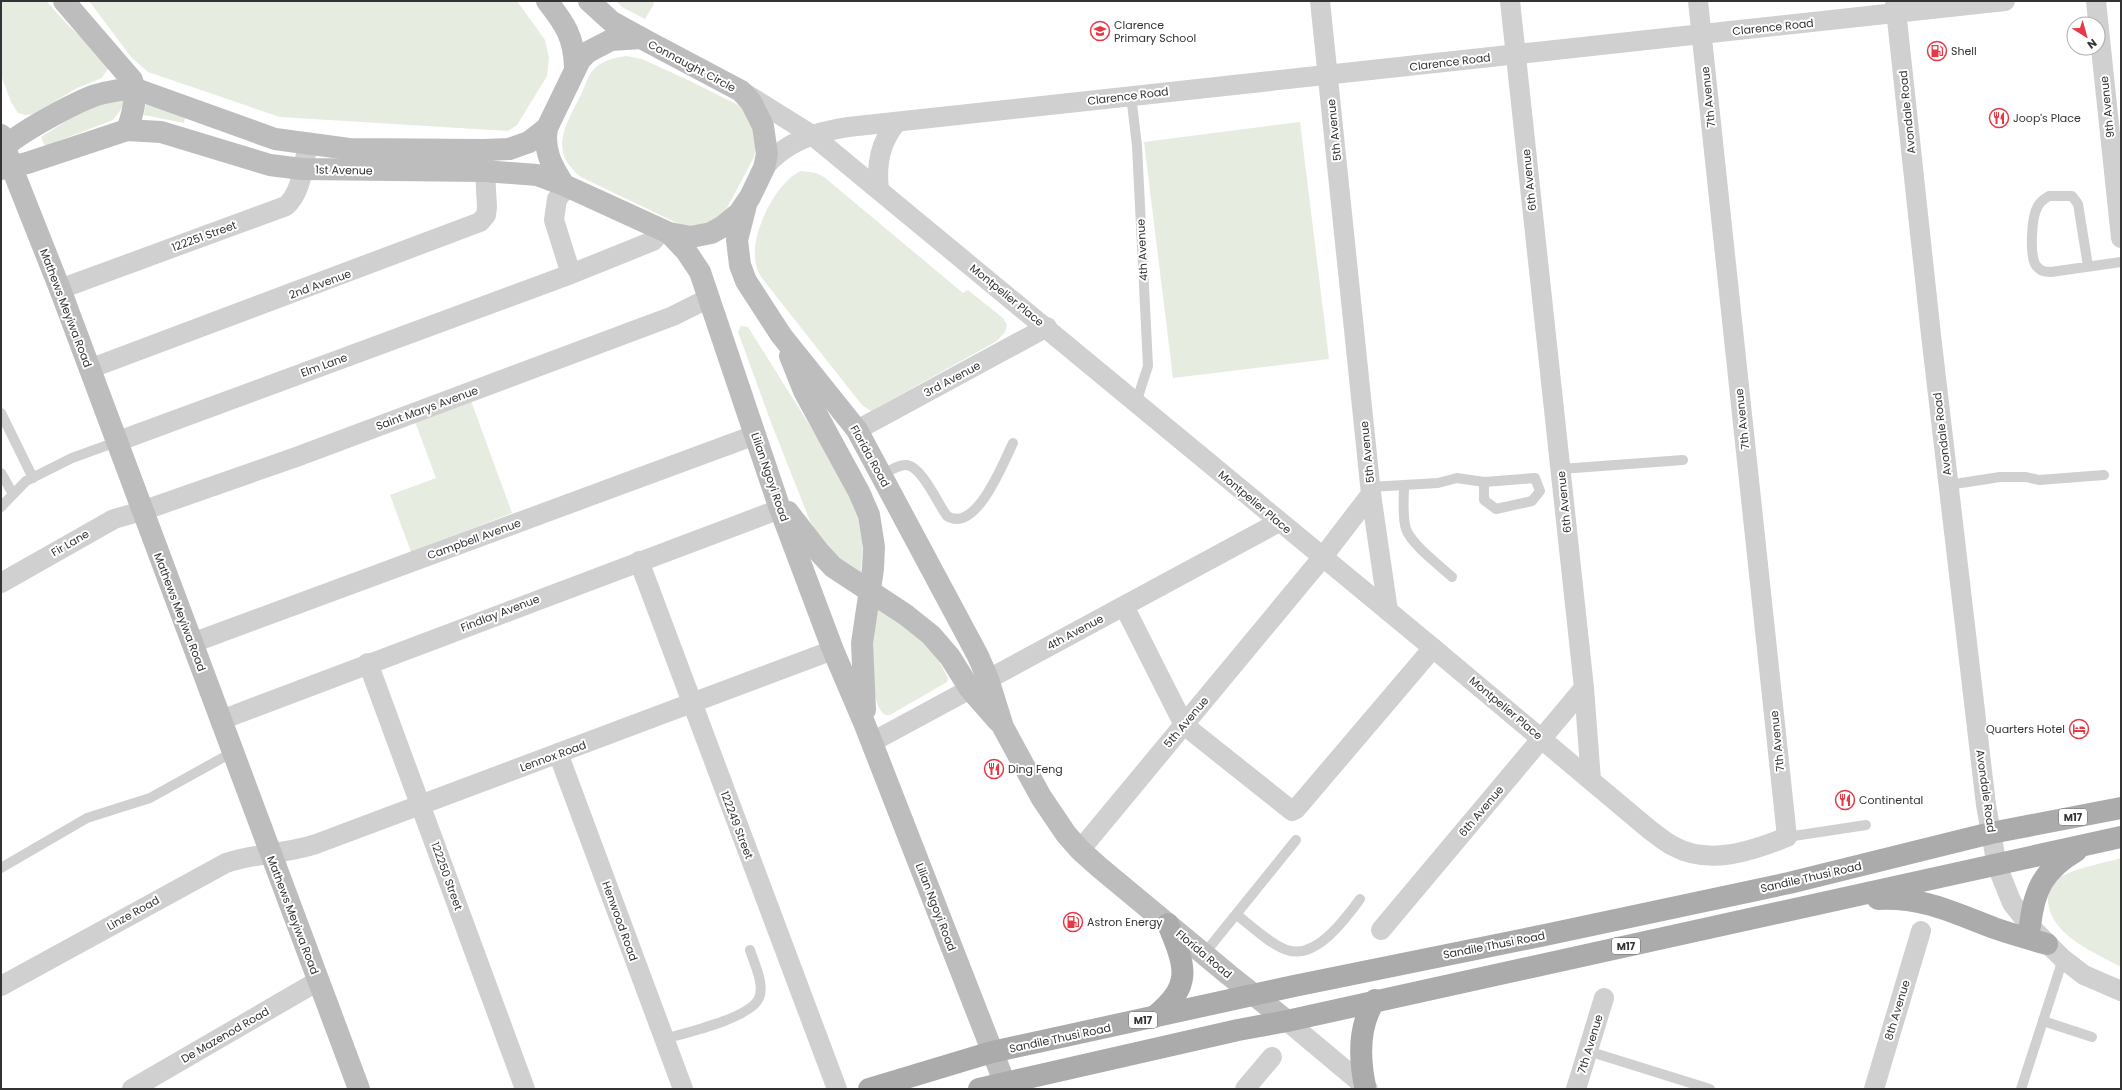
<svg xmlns="http://www.w3.org/2000/svg" width="2122" height="1090" font-family="Poppins,sans-serif">
<rect width="100%" height="100%" fill="#fff"/>
<g fill="#e6ecdf">
<path d="M 1,1 L 46,1 L 70,27 L 110,65 L 102,78 L 77,88 L 34,114 L 25,115 L 18,113 L 11,102 L 1,75 Z"/>
<path d="M 89,1 L 517,1 L 545,40 L 549,58 L 547,76 L 517,125 L 508,131 L 280,117 L 148,72 L 131,57 Z"/>
<path d="M 616,1 L 653,1 L 654,4 L 645,19 L 622,7 Z"/>
<path d="M 626,56 L 642,59 L 690,81 L 740,106 L 749,116 L 757,144 L 754,157 L 727,208 L 718,217 L 709,222 L 694,226 L 681,225 L 581,177 C 548,151 565,126 581,95 C 585,87 588,74 595,68 C 604,60 615,58 626,56 Z"/>
<path d="M 126,98 L 122,108 L 113,120 L 45,146 L 41,137 L 84,110 L 99,103 Z"/>
<path d="M 146,101 L 185,116 L 184,123 L 144,115 Z"/>
<path d="M 1300,122 L 1329,359 L 1173,378 L 1144,142 Z"/>
<path d="M 801,171 L 816,173 L 824,177 L 963,293 L 968,290 L 1003,318 L 1007,325 L 1005,332 L 997,341 L 871,411 L 862,405 L 761,277 C 758,271 755,264 755,257 C 752,231 777,181 801,171 Z"/>
<path d="M 741,326 L 748,327 L 832,461 L 854,502 L 863,535 L 861,573 L 840,560 L 820,538 L 810,521 L 772,425 L 738,332 Z"/>
<path d="M 470,398 L 512,513 L 411,552 L 390,495 L 436,478 L 414,419 Z"/>
<path d="M 876,607 L 901,620 L 935,654 L 948,678 L 947,682 L 890,715 L 885,715 C 865,698 874,631 876,607 Z"/>
<path d="M 2121,858 L 2121,967 C 2094,952 2047,934 2048,897 C 2048,888 2054,880 2062,876 C 2077,868 2104,863 2121,858 Z"/>
</g>
<g fill="none" stroke-linecap="round" stroke-linejoin="round">
<g stroke="#d0d0d0" stroke-width="10">
<path d="M 1131,95 L 1137,146 L 1148,366 L 1136,403"/>
<path d="M 2088,266 L 2078,204 L 2072,196 L 2049,196 C 2044,199 2040,202 2038,206 C 2031,217 2030,253 2035,264 C 2039,271 2044,272 2051,272 L 2121,262"/>
<path d="M 1,413 L 33,478"/>
<path d="M 1561,469 L 1683,460"/>
<path d="M 1,473 L 13,494"/>
<path d="M 881,475 C 889,471 899,464 907,465 C 922,467 938,504 947,516 C 976,534 1003,463 1013,443"/>
<path d="M 1948,485 L 2000,477 L 2026,477 L 2039,480 L 2104,475"/>
<path d="M 1404,486 C 1404,499 1402,516 1406,529 C 1412,545 1439,565 1452,577"/>
<path d="M 1370,487 L 1438,483 L 1457,478 L 1484,482 L 1535,478 L 1540,491 L 1532,501 L 1496,509 L 1484,500 L 1484,482"/>
<path d="M 1,507 L 26,481 L 72,458 L 116,442"/>
<path d="M 1787,837 L 1866,825"/>
<path d="M 1,868 L 87,818 L 150,798 L 233,752"/>
<path d="M 1237,915 C 1250,925 1271,945 1287,950 C 1316,960 1345,919 1360,899"/>
<path d="M 1204,954 L 1296,840"/>
<path d="M 2043,1021 L 2092,1037"/>
<path d="M 664,1039 C 685,1033 751,1018 759,998 C 765,985 754,963 750,950"/>
<path d="M 1588,1051 L 1710,1089"/>
<path d="M 2021,1089 L 2063,959"/>
</g>
<g stroke="#d0d0d0" stroke-width="20">
<path d="M 1895,1 L 1931,335 L 1986,805 L 1997,866 L 2012,903 L 2030,926 L 2063,959 L 2084,975 L 2121,991"/>
<path d="M 2096,1 L 2121,238"/>
<path d="M 743,92 L 812,135 L 1433,648 L 1650,830 C 1657,835 1665,842 1673,846 C 1709,866 1752,851 1787,837 L 1698,1"/>
<path d="M 764,168 C 785,142 815,132 848,127 L 2005,1"/>
<path d="M 567,187 L 557,199 L 554,220 L 571,274"/>
<path d="M 879,190 C 876,164 880,143 896,123"/>
<path d="M 60,289 L 286,206 C 302,192 303,165 308,145"/>
<path d="M 89,369 L 480,222 L 486,215 L 487,207 L 484,154"/>
<path d="M 857,430 L 1047,327"/>
<path d="M 116,442 L 571,274 L 653,241 L 662,230"/>
<path d="M 1371,494 L 1388,611"/>
<path d="M 639,561 L 837,1089"/>
<path d="M 1,583 L 114,519 L 142,511 L 299,456 L 673,316 L 709,298"/>
<path d="M 1124,606 L 1184,725 L 1292,811 L 1296,809 L 1433,648"/>
<path d="M 192,643 L 755,435"/>
<path d="M 368,663 L 525,1089"/>
<path d="M 1584,688 L 1591,780"/>
<path d="M 221,720 L 780,509"/>
<path d="M 872,742 L 1279,522"/>
<path d="M 558,753 L 683,1089"/>
<path d="M 1080,850 L 1322,558 L 1371,494 L 1320,1"/>
<path d="M 1381,930 L 1584,688 L 1510,1"/>
<path d="M 1,986 L 226,863 C 256,853 286,854 316,844 L 833,650"/>
<path d="M 1287,1021 L 1368,1089"/>
<path d="M 132,1089 L 318,981"/>
<path d="M 1245,1089 L 1272,1057"/>
<path d="M 1576,1089 L 1604,998"/>
<path d="M 1874,1089 L 1921,931"/>
</g>
<g stroke="#bdbdbd" stroke-width="22">
<path d="M 64,1 L 132,80 C 138,96 133,114 127,130"/>
<path d="M 547,1 C 565,24 574,37 575,67"/>
<path d="M 589,1 L 612,22 L 641,38"/>
<path d="M 1,135 L 12,168 L 60,289 L 359,1089"/>
<path d="M 1,151 C 13,135 76,102 96,95 C 110,91 122,89 136,89 L 275,139 L 349,149 L 484,150 L 509,149 L 529,142 L 547,128"/>
<path d="M 1,169 L 27,163 L 127,130 L 161,132 L 270,165 L 302,169 L 484,171 L 537,175 L 564,185 L 669,233 L 691,237 L 711,233 L 722,227 L 739,213 L 750,197 L 764,168 L 767,154 L 763,126 L 751,102 L 741,91 L 641,38 L 611,40 L 588,52 L 580,60 L 547,128 C 543,151 552,166 564,185"/>
<path d="M 746,205 L 737,240 L 740,265 L 746,281 L 781,335 L 857,430 L 978,656 L 988,679 L 1003,727 L 1041,797 L 1066,834 L 1080,850 L 1099,867 L 1229,975 L 1287,1021"/>
<path d="M 669,233 L 686,251 L 700,272 L 780,509 L 833,650 L 865,725 L 1007,1089"/>
<path d="M 790,356 L 804,391 L 859,492 L 869,515 L 874,547 L 873,569 L 862,643 L 865,710"/>
<path d="M 788,512 L 819,552 L 833,567 L 906,615 L 931,635 L 950,657 L 970,689 L 998,721"/>
</g>
<g stroke="#ababab" stroke-width="22">
<path d="M 1878,899 C 1924,897 1952,912 1994,928 C 2011,934 2029,939 2047,944"/>
<path d="M 2030,926 C 2034,889 2044,870 2076,851"/>
<path d="M 1154,1017 C 1193,985 1186,968 1168,924"/>
<path d="M 1365,1086 C 1359,1057 1358,1026 1375,1000"/>
<path d="M 869,1089 L 992,1052 L 1294,986 L 1545,935 L 1789,883 L 1991,833 L 2121,808"/>
<path d="M 979,1089 L 1238,1030 L 1287,1021 L 2121,837"/>
</g>
</g>
<defs>
<symbol id="school-ring" viewBox="-11 -11 22 22"><circle r="9.5" fill="#fff" stroke="#e63946" stroke-width="1.5"/><path d="M0-5L7-2L0 1L-7-2ZM-4 1L0 2.5L4 1V4Q0 6-4 4Z" fill="#e63946"/></symbol>
<symbol id="fuel-ring" viewBox="-11 -11 22 22"><circle r="9.5" fill="#fff" stroke="#e63946" stroke-width="1.5"/><path d="M-5.5-6h7V0h2V4h1.3V-2.5L3-4.5l.8-.8L6-3V5H2.5V1h-1V6h-7ZM-4.2-4.7v3.2H.2V-4.7Z" fill="#e63946"/></symbol>
<symbol id="restaurant-ring" viewBox="-11 -11 22 22"><circle r="9.5" fill="#fff" stroke="#e63946" stroke-width="1.5"/><path d="M-5-6h1v4h1v-4h1v4h1v-4h1v5L-1.5 .5V6h-2V.5L-5-1ZM5-6V6H3V1.5H1.5Q1.5-4 5-6Z" fill="#e63946"/></symbol>
<symbol id="hotel-ring" viewBox="-11 -11 22 22"><circle r="9.5" fill="#fff" stroke="#e63946" stroke-width="1.5"/><path d="M-6-4.5h1.5V1H6V5H4.5V3h-9V5H-6ZM-4 0a1.8 1.8 0 1 1 3.6 0ZM.5 0V-2.5h3Q6-2.5 6 0Z" fill="#e63946"/></symbol>
</defs>
<g fill-rule="evenodd">
<use href="#school-ring" x="1089" y="20" width="22" height="22"/>
<use href="#fuel-ring" x="1926" y="40" width="22" height="22"/>
<use href="#restaurant-ring" x="1988" y="107" width="22" height="22"/>
<use href="#hotel-ring" x="2068" y="718" width="22" height="22"/>
<use href="#restaurant-ring" x="983" y="758" width="22" height="22"/>
<use href="#restaurant-ring" x="1834" y="789" width="22" height="22"/>
<use href="#fuel-ring" x="1062" y="911" width="22" height="22"/>
</g>
<g text-anchor="middle" stroke-width="4" stroke-linejoin="round" paint-order="stroke">
<g fill="#fff" stroke="#707070" stroke-width="1">
<rect x="2059" y="809" width="28" height="16" rx="3"/>
<rect x="1612" y="938" width="28" height="16" rx="3"/>
<rect x="1129" y="1012" width="28" height="16" rx="3"/>
</g>
<g font-size="10" font-weight="bold" fill="#333">
<text x="2073" y="821">M17</text>
<text x="1626" y="950">M17</text>
<text x="1143" y="1024">M17</text>
</g>
<g font-size="11" fill="#333" stroke="#fff" text-anchor="start">
<text x="1114" y="29">Clarence<tspan x="1114" dy="13">Primary School</tspan></text>
<text x="1951" y="55">Shell</text>
<text x="2013" y="122">Joop's Place</text>
<text x="2065" y="733" text-anchor="end">Quarters Hotel</text>
<text x="1008" y="773">Ding Feng</text>
<text x="1859" y="804">Continental</text>
<text x="1087" y="926">Astron Energy</text>
</g>
<g font-size="11" fill="#333" stroke="#fff">
<text transform="translate(1773 27) rotate(-6)" y="4">Clarence Road</text>
<text transform="translate(1450 62) rotate(-7)" y="4">Clarence Road</text>
<text transform="translate(692 66) rotate(28)" y="4">Connaught Circle</text>
<text transform="translate(1128 96) rotate(-7)" y="4">Clarence Road</text>
<text transform="translate(1708 97) rotate(-96)" y="4">7th Avenue</text>
<text transform="translate(2107 107) rotate(-96)" y="4">9th Avenue</text>
<text transform="translate(1907 112) rotate(-96)" y="4">Avondale Road</text>
<text transform="translate(1334 130) rotate(-96)" y="4">5th Avenue</text>
<text transform="translate(344 170) rotate(1)" y="4">1st Avenue</text>
<text transform="translate(1529 180) rotate(-96)" y="4">6th Avenue</text>
<text transform="translate(204 236) rotate(-20)" y="4">122251 Street</text>
<text transform="translate(1142 250) rotate(-93)" y="4">4th Avenue</text>
<text transform="translate(320 284) rotate(-20)" y="4">2nd Avenue</text>
<text transform="translate(1007 295) rotate(39)" y="4">Montpelier Place</text>
<text transform="translate(66 308) rotate(69)" y="4">Mathews Meyiwa Road</text>
<text transform="translate(324 365) rotate(-20)" y="4">Elm Lane</text>
<text transform="translate(952 379) rotate(-28)" y="4">3rd Avenue</text>
<text transform="translate(427 408) rotate(-20)" y="4">Saint Marys Avenue</text>
<text transform="translate(1742 419) rotate(-96)" y="4">7th Avenue</text>
<text transform="translate(1942 434) rotate(-97)" y="4">Avondale Road</text>
<text transform="translate(1367 452) rotate(-96)" y="4">5th Avenue</text>
<text transform="translate(870 456) rotate(61)" y="4">Florida Road</text>
<text transform="translate(770 477) rotate(71)" y="4">Lilian Ngoyi Road</text>
<text transform="translate(1255 502) rotate(40)" y="4">Montpelier Place</text>
<text transform="translate(1564 502) rotate(-96)" y="4">6th Avenue</text>
<text transform="translate(474 539) rotate(-20)" y="4">Campbell Avenue</text>
<text transform="translate(70 543) rotate(-30)" y="4">Fir Lane</text>
<text transform="translate(180 612) rotate(69)" y="4">Mathews Meyiwa Road</text>
<text transform="translate(500 613) rotate(-21)" y="4">Findlay Avenue</text>
<text transform="translate(1075 632) rotate(-28)" y="4">4th Avenue</text>
<text transform="translate(1506 708) rotate(40)" y="4">Montpelier Place</text>
<text transform="translate(1186 722) rotate(-50)" y="4">5th Avenue</text>
<text transform="translate(1777 741) rotate(-96)" y="4">7th Avenue</text>
<text transform="translate(553 756) rotate(-20)" y="4">Lennox Road</text>
<text transform="translate(1986 791) rotate(82)" y="4">Avondale Road</text>
<text transform="translate(1481 811) rotate(-50)" y="4">6th Avenue</text>
<text transform="translate(737 825) rotate(69)" y="4">122249 Street</text>
<text transform="translate(447 876) rotate(70)" y="4">122250 Street</text>
<text transform="translate(1811 877) rotate(-13)" y="4">Sandile Thusi Road</text>
<text transform="translate(936 907) rotate(69)" y="4">Lilian Ngoyi Road</text>
<text transform="translate(133 913) rotate(-29)" y="4">Linze Road</text>
<text transform="translate(293 915) rotate(69)" y="4">Mathews Meyiwa Road</text>
<text transform="translate(620 921) rotate(70)" y="4">Henwood Road</text>
<text transform="translate(1494 945) rotate(-11)" y="4">Sandile Thusi Road</text>
<text transform="translate(1204 954) rotate(40)" y="4">Florida Road</text>
<text transform="translate(1897 1010) rotate(-73)" y="4">8th Avenue</text>
<text transform="translate(225 1035) rotate(-30)" y="4">De Mazenod Road</text>
<text transform="translate(1060 1038) rotate(-12)" y="4">Sandile Thusi Road</text>
<text transform="translate(1590 1044) rotate(-73)" y="4">7th Avenue</text>
</g>
</g>
<rect width="2122" height="1090" fill="none" stroke="#333333" stroke-width="4"/>
<g transform="translate(2086 36) rotate(143)"><circle r="19" fill="#ffffff" stroke="#adadad"/>
<path d="M0-3L7 15L0 10L-7 15Z" fill="#e63946"/>
<text y="-6" font-size="11" font-weight="bold" text-anchor="middle" fill="#333333">N</text>
</g>
</svg>
